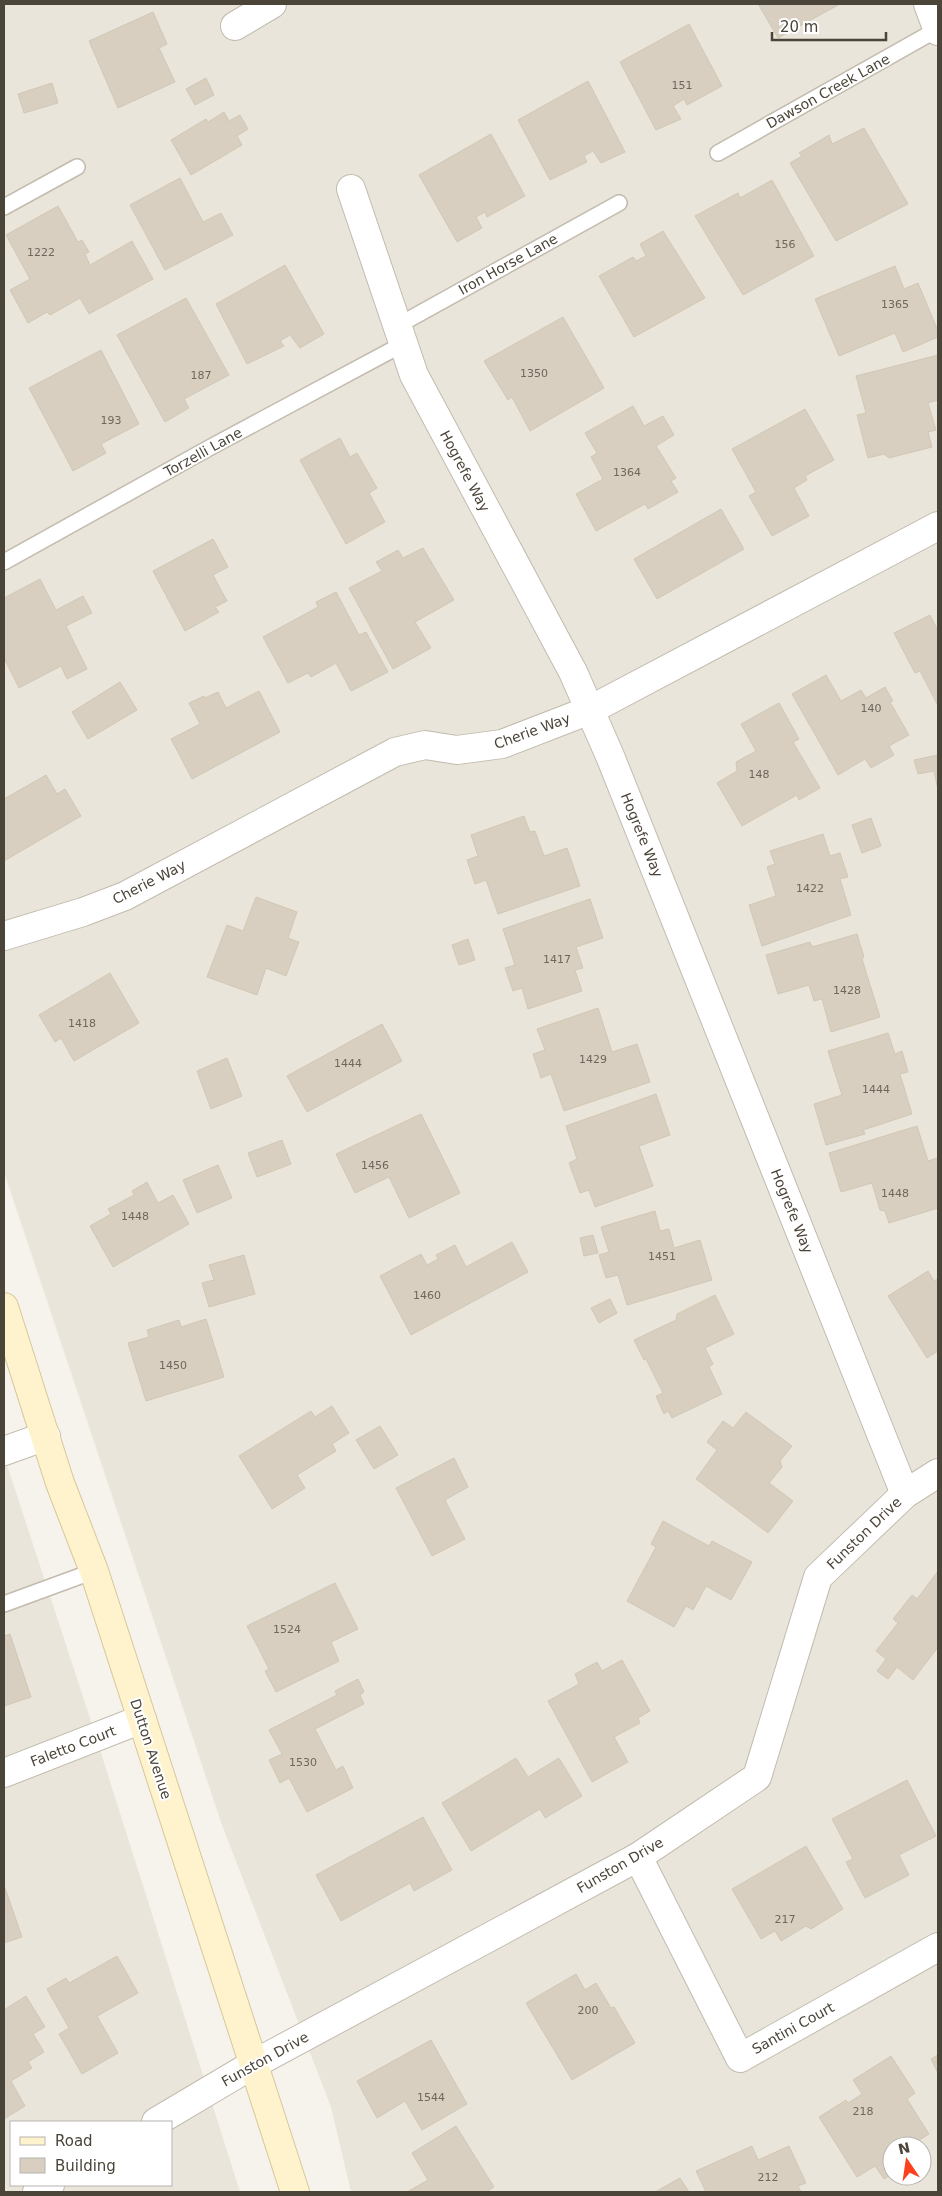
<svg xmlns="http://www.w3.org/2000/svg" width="942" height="2196" font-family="'DejaVu Sans',sans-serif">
<rect width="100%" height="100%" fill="#f6f3ec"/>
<g fill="#eae5da" fill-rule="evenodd">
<path d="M 4,4 L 938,4 L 938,2192 L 351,2192 L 331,2107 L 222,1825 L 4,1172 ZM 892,2146 L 922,2146 L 922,2176 L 892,2176 Z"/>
<path d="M 4,1456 L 89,1715 L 240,2192 L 4,2192 ZM 11,2122 L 171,2122 L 171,2185 L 11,2185 Z"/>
</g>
<g fill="#d8cfc1" stroke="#d3c7b4">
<path d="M 758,4 L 840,4 L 778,38 Z"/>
<path d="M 153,12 L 167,44 L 159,48 L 175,82 L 118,108 L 89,41 Z"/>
<path d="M 689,24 L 722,86 L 687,105 L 684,99 L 673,106 L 681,119 L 656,130 L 620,62 Z"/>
<path d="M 206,78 L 214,95 L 195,105 L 186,89 Z"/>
<path d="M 588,81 L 625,152 L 601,163 L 593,151 L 584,156 L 587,162 L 550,180 L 518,120 Z"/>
<path d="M 52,83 L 58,103 L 24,113 L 18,94 Z"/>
<path d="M 224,112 L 229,121 L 240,115 L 248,129 L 237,136 L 242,145 L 191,175 L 171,140 L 206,119 L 208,122 Z"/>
<path d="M 864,128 L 908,204 L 836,241 L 790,163 L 802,156 L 799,153 L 829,135 L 832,144 Z"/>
<path d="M 491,134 L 525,196 L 487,217 L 485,212 L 476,217 L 482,228 L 457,242 L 419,175 Z"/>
<path d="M 180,178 L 203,222 L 221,213 L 233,235 L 165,270 L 130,205 Z"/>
<path d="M 772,180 L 814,256 L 743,295 L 695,216 L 738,193 L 740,198 Z"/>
<path d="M 58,206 L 78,242 L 82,240 L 89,252 L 85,254 L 90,265 L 132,241 L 153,279 L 89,314 L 80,298 L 50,315 L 47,312 L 28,323 L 10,290 L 30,279 L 6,235 Z"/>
<path d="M 663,231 L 705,298 L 634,337 L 599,276 L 633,257 L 636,261 L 646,256 L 640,244 Z"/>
<path d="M 285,265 L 324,334 L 300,348 L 290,335 L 280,341 L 284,346 L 247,364 L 216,304 Z"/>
<path d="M 895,266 L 904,289 L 918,283 L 938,331 L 938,337 L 903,352 L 895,333 L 839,356 L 815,299 Z"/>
<path d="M 186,298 L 229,375 L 184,399 L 189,408 L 165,422 L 117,335 Z"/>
<path d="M 563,317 L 604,388 L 530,431 L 512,397 L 508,400 L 484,361 Z"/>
<path d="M 101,350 L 139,424 L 101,444 L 106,453 L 73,471 L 29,388 Z"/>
<path d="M 938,355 L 938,400 L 928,403 L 936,430 L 928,432 L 932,447 L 889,458 L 884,454 L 868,458 L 857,415 L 866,413 L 856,376 Z"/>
<path d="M 633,406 L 644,426 L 663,416 L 674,435 L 656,446 L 676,478 L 671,481 L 678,492 L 648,509 L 645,504 L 596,531 L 576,494 L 603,479 L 591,457 L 597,453 L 585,433 Z"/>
<path d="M 805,409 L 834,460 L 805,476 L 807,480 L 794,488 L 809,516 L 772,536 L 749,496 L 756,492 L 732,449 Z"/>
<path d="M 340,438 L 350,457 L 357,453 L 377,488 L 369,493 L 385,522 L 346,544 L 300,460 Z"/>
<path d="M 721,509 L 744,549 L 657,599 L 634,559 Z"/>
<path d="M 213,539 L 228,567 L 213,575 L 227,601 L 215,607 L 219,612 L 185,631 L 153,571 Z"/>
<path d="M 423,548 L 454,600 L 415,622 L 431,648 L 393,669 L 349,588 L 382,571 L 376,562 L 398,550 L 403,558 Z"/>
<path d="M 40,579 L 56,610 L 83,596 L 92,613 L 66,626 L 87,669 L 67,679 L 61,666 L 19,688 L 4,658 L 4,598 Z"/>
<path d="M 336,592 L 359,635 L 366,632 L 388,672 L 351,691 L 336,663 L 311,677 L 308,673 L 288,683 L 263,637 L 318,607 L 316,602 Z"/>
<path d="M 930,615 L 938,631 L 938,706 L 920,671 L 915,673 L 894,633 Z"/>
<path d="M 826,675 L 841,701 L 861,690 L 866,698 L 885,687 L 893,701 L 890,702 L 909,735 L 889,746 L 894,755 L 871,768 L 865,759 L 838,775 L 792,694 Z"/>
<path d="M 120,682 L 137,710 L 88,739 L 72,712 Z"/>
<path d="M 259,691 L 280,732 L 192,779 L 171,739 L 200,724 L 189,703 L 204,696 L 205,698 L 218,692 L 226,708 Z"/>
<path d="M 779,703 L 799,739 L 793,742 L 820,788 L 799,800 L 797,795 L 742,826 L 717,783 L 737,771 L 736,762 L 756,751 L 741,724 Z"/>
<path d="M 938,755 L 938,790 L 934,771 L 918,774 L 914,760 Z"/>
<path d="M 46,775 L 57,794 L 65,789 L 81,816 L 4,861 L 4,799 Z"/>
<path d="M 524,816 L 530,832 L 535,831 L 544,856 L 567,848 L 580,886 L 498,914 L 486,880 L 475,884 L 467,860 L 478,856 L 471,835 Z"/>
<path d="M 871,818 L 881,846 L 862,853 L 852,825 Z"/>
<path d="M 823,834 L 830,856 L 840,853 L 848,877 L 840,879 L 851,915 L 762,946 L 749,905 L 776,896 L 767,867 L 775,864 L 770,851 Z"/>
<path d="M 256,897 L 297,912 L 288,938 L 299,942 L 286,976 L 266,968 L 257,995 L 207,977 L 227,925 L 243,931 Z"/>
<path d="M 590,899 L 603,938 L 576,947 L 583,968 L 575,970 L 582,991 L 528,1009 L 522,988 L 513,991 L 505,968 L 515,965 L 503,929 Z"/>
<path d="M 857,934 L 864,957 L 862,959 L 880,1017 L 831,1032 L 822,999 L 814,1001 L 809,985 L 778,994 L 766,955 L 810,942 L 812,947 Z"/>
<path d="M 468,939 L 475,960 L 459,965 L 452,945 Z"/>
<path d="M 110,973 L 139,1023 L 74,1061 L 61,1038 L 55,1042 L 39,1015 Z"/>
<path d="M 598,1008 L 612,1052 L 637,1044 L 650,1082 L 564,1111 L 551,1074 L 541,1078 L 533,1054 L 545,1050 L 537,1029 Z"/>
<path d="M 382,1024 L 402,1061 L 307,1112 L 287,1076 Z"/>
<path d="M 888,1033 L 895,1054 L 902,1051 L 908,1072 L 900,1074 L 912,1114 L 863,1130 L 865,1134 L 826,1145 L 814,1104 L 842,1095 L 828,1051 Z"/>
<path d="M 227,1058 L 242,1096 L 211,1109 L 197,1071 Z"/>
<path d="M 656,1094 L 670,1135 L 639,1146 L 653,1186 L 595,1207 L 589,1190 L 580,1193 L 569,1163 L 577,1159 L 566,1126 Z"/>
<path d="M 421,1114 L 460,1193 L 409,1218 L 389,1177 L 355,1193 L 336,1154 Z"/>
<path d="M 917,1126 L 928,1161 L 937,1158 L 938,1162 L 938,1208 L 889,1223 L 885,1211 L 880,1210 L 872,1183 L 841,1192 L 829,1153 Z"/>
<path d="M 282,1140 L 291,1164 L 257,1177 L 248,1153 Z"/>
<path d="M 218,1165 L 232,1198 L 197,1213 L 183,1180 Z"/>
<path d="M 147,1182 L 158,1203 L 173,1195 L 189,1224 L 113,1267 L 90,1226 L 111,1214 L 108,1209 L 134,1195 L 132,1191 Z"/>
<path d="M 655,1211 L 660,1231 L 669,1229 L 674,1248 L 700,1240 L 712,1280 L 627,1305 L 618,1275 L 606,1278 L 599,1255 L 609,1252 L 601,1227 Z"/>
<path d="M 593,1235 L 598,1253 L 584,1256 L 580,1238 Z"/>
<path d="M 512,1242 L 528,1272 L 411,1335 L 380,1276 L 421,1254 L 427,1265 L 438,1259 L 436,1255 L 455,1245 L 466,1267 Z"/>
<path d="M 244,1255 L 255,1294 L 209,1307 L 202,1283 L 214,1280 L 209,1265 Z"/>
<path d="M 928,1271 L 934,1281 L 938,1279 L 938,1351 L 927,1358 L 888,1296 Z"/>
<path d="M 715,1295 L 734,1334 L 705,1348 L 713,1364 L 709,1367 L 722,1394 L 672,1418 L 668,1411 L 664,1414 L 656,1396 L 663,1393 L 646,1359 L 644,1360 L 634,1340 L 676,1320 L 677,1314 Z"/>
<path d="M 610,1299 L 617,1313 L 599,1323 L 591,1308 Z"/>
<path d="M 206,1319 L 224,1377 L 146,1401 L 128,1343 L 149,1337 L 147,1330 L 179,1320 L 181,1327 Z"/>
<path d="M 332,1406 L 349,1433 L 332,1444 L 336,1451 L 297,1475 L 305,1488 L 272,1509 L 239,1456 L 311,1411 L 315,1417 Z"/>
<path d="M 746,1412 L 792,1446 L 780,1461 L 782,1467 L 769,1483 L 793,1501 L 768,1533 L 696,1479 L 717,1450 L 707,1442 L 723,1421 L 733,1428 Z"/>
<path d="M 380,1426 L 398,1455 L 374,1469 L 356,1440 Z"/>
<path d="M 454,1458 L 468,1487 L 445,1500 L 465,1539 L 432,1556 L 396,1488 Z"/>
<path d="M 663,1521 L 709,1546 L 712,1541 L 752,1562 L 731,1600 L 706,1586 L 693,1610 L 686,1606 L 674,1627 L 627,1601 L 656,1547 L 651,1544 Z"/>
<path d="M 938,1571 L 938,1647 L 913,1680 L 897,1667 L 888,1679 L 877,1671 L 886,1659 L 876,1651 L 898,1623 L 893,1619 L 912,1595 L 917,1599 Z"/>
<path d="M 335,1583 L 358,1629 L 331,1642 L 339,1661 L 276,1692 L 265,1671 L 269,1669 L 247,1626 Z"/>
<path d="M 10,1634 L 31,1697 L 4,1706 L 4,1636 Z"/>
<path d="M 622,1660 L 650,1711 L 638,1718 L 640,1723 L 614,1737 L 628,1762 L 592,1782 L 548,1701 L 579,1684 L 575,1674 L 597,1662 L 602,1671 Z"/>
<path d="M 358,1679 L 364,1692 L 360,1695 L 364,1704 L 315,1729 L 336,1770 L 343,1766 L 353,1788 L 307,1812 L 289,1778 L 280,1783 L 269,1760 L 282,1754 L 269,1730 L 337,1695 L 335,1691 Z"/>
<path d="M 516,1758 L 528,1777 L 559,1758 L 582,1796 L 545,1818 L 540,1809 L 471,1851 L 442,1803 Z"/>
<path d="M 907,1780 L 936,1836 L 899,1855 L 909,1875 L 865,1898 L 846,1862 L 853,1859 L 832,1819 Z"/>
<path d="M 423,1817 L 452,1870 L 414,1891 L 410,1883 L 341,1921 L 316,1875 Z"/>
<path d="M 806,1846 L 843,1909 L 811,1929 L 806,1926 L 781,1941 L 775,1931 L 761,1939 L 732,1889 Z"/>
<path d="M 4,1885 L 22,1937 L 4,1943 Z"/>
<path d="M 117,1956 L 138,1993 L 97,2016 L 118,2053 L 82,2074 L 59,2034 L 69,2028 L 47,1989 L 66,1978 L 69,1983 Z"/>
<path d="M 576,1974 L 585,1990 L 596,1983 L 611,2008 L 614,2007 L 635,2043 L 572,2080 L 526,2003 Z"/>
<path d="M 26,1996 L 45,2027 L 33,2034 L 44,2052 L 28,2062 L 32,2068 L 11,2081 L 25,2106 L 4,2119 L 4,2010 Z"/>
<path d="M 431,2040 L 467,2104 L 422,2130 L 405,2101 L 377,2118 L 357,2081 Z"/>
<path d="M 938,2055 L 938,2073 L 931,2059 Z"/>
<path d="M 891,2056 L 915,2093 L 907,2099 L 929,2134 L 910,2146 L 892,2146 L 892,2174 L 884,2179 L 875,2166 L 857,2177 L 819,2117 L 846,2100 L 848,2103 L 862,2094 L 853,2080 Z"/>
<path d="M 456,2126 L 494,2187 L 486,2192 L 407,2192 L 428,2180 L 412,2153 Z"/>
<path d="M 752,2146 L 758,2160 L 789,2146 L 806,2183 L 798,2186 L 801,2192 L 706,2192 L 696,2171 Z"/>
<path d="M 680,2178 L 689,2192 L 655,2192 Z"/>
</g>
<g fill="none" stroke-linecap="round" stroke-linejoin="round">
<defs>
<g id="service">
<path d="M 718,153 L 938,29"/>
<path d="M 4,207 L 77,167"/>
<path d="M 397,326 L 619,203"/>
<path d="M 4,562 L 209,448 L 403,344"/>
<path d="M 4,1604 L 94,1571"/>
</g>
<g id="minor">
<path d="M 928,4 L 938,31"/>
<path d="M 235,26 L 272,4"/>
<path d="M 351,189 L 414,375 L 573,672 L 610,756 L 905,1494"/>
<path d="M 4,936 L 83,912 L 125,896 L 395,752 L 425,745 L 457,750 L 502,744 L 590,710 L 938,526"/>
<path d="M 4,1451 L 46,1436"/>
<path d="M 4,1773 L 142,1719"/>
<path d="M 638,1857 L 740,2058 L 938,1947"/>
<path d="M 156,2122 L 252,2065 L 638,1857 L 757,1777 L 818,1577 L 905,1494 L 938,1473"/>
<path d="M 37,2192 L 50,2185"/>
</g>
<path id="secondary" d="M 4,1307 L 60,1483 L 94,1571 L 295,2192"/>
</defs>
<use href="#service" stroke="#c2bbae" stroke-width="18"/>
<use href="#minor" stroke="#c2bbae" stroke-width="30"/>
<use href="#secondary" stroke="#d6c79b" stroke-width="30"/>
<use href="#service" stroke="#fff" stroke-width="15"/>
<use href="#minor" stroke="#fff" stroke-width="28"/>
<use href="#secondary" stroke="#fff3cd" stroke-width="28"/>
</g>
<g text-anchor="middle" stroke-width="4" stroke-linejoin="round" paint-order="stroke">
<g font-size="11" fill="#6e675b">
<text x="682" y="89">151</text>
<text x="785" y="248">156</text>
<text x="41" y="256">1222</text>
<text x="895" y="308">1365</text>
<text x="534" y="377">1350</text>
<text x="201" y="379">187</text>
<text x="111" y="424">193</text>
<text x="627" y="476">1364</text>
<text x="871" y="712">140</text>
<text x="759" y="778">148</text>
<text x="810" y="892">1422</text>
<text x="557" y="963">1417</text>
<text x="847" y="994">1428</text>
<text x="82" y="1027">1418</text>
<text x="593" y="1063">1429</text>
<text x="348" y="1067">1444</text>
<text x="876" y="1093">1444</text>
<text x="375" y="1169">1456</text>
<text x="895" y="1197">1448</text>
<text x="135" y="1220">1448</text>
<text x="662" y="1260">1451</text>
<text x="427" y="1299">1460</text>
<text x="173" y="1369">1450</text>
<text x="287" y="1633">1524</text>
<text x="303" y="1766">1530</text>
<text x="785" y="1923">217</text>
<text x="588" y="2014">200</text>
<text x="431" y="2101">1544</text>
<text x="863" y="2115">218</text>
<text x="768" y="2181">212</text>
</g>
<g font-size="14" fill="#4b4439" stroke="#fff">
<text transform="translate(828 91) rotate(-29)" y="5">Dawson Creek Lane</text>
<text transform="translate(508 264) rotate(-29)" y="5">Iron Horse Lane</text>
<text transform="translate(203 452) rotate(-29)" y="5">Torzelli Lane</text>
<text transform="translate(465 471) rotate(62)" y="5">Hogrefe Way</text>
<text transform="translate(532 731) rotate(-20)" y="5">Cherie Way</text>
<text transform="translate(642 835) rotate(68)" y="5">Hogrefe Way</text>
<text transform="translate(149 882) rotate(-27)" y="5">Cherie Way</text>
<text transform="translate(792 1211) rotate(68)" y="5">Hogrefe Way</text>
<text transform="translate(864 1533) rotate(-44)" y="5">Funston Drive</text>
<text transform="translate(73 1746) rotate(-21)" y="5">Faletto Court</text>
<text transform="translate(151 1749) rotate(72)" y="5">Dutton Avenue</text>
<text transform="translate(620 1865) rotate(-30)" y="5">Funston Drive</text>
<text transform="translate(793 2028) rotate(-29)" y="5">Santini Court</text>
<text transform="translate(265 2059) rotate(-29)" y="5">Funston Drive</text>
</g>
</g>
<rect width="942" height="2196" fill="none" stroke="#4b4439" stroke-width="10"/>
<rect x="10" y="2121" width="162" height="65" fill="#ffffff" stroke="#b7b4b0"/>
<rect x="20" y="2137" width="25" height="8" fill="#fff3cd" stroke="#b7b4b0"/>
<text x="55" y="2146" font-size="15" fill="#4b4439">Road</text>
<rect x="20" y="2158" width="25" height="15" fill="#d8cfc1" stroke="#b7b4b0"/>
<text x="55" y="2171" font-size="15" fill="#4b4439">Building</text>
<g transform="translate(907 2161) rotate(347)"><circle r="24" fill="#ffffff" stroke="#b7b4b0"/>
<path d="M0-4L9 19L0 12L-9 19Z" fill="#fc3f1d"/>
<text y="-8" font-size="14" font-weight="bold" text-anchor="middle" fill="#4b4439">N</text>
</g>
<path d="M772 32v8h114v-8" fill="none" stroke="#4b4439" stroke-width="2.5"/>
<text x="780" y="32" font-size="15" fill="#4b4439" stroke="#ffffff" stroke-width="4" paint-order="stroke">20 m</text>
</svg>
